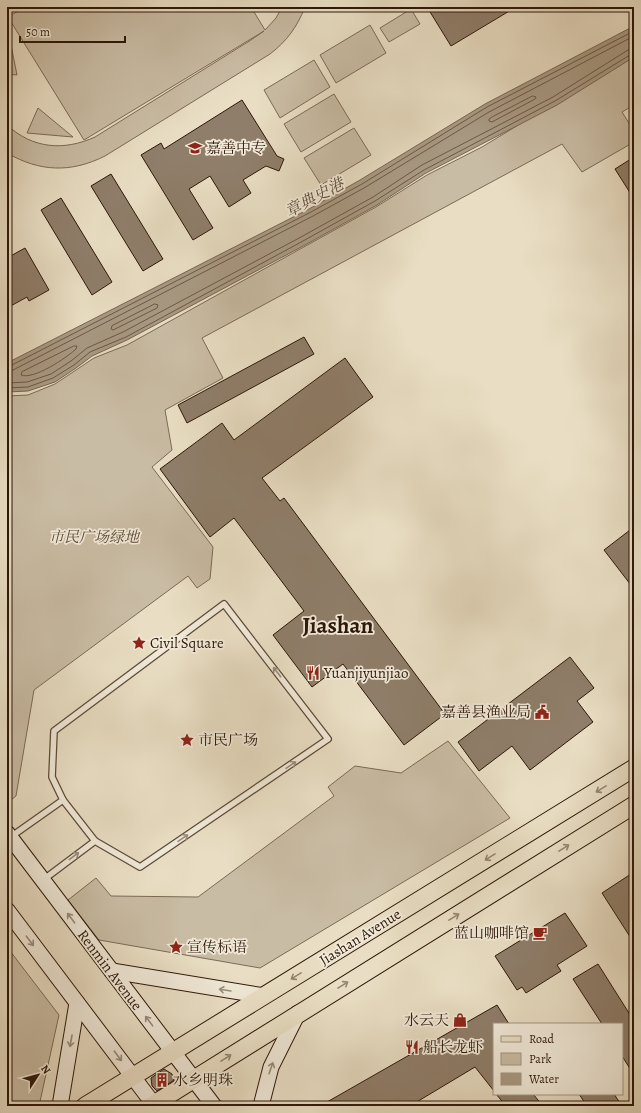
<svg xmlns="http://www.w3.org/2000/svg" width="641" height="1113" font-family="Alegreya,'Noto Serif SC',serif">
<rect width="100%" height="100%" fill="#e9dec4"/>
<filter id="stains"><feTurbulence type="fractalNoise" baseFrequency=".005" numOctaves="4"/><feColorMatrix values="0 0 0 0 .2 0 0 0 0 .09 0 0 0 0 .02 0 0 0 .5 -.17"/></filter>
<radialGradient id="worn" r=".72"><stop offset=".6" stop-color="#630" stop-opacity="0"/><stop offset="1" stop-color="#630" stop-opacity=".3"/></radialGradient>
<g fill="#c9bca4" stroke="#7b6a56">
<path d="M 25,7 L 251,7 L 265,30 L 276,18 L 282,7 L 305,7 C 297,27 287,41 270,54 L 105,156 C 71,173 40,172 7,153 L 7,125 C 33,149 64,151 95,137 L 251,40 L 264,31 L 84,140 L 8,17 Z"/>
<path d="M 411,9 L 420,24 L 389,42 L 380,28 Z"/>
<path d="M 370,25 L 386,53 L 336,83 L 320,55 Z"/>
<path d="M 8,30 L 17,75 L 7,74 Z"/>
<path d="M 634,55 L 634,105 L 622,112 L 634,131 L 634,142 L 582,172 L 562,144 L 202,338 L 223,378 L 165,410 L 172,450 L 152,467 L 213,547 L 210,579 L 197,588 L 188,576 L 34,690 L 16,796 L 7,803 L 7,396 L 28,395 L 55,384 L 94,358 L 127,345 L 376,207 L 427,175 L 482,147 Z"/>
<path d="M 314,60 L 330,87 L 280,118 L 264,90 Z"/>
<path d="M 334,94 L 351,122 L 301,152 L 284,124 Z"/>
<path d="M 38,108 L 73,137 L 27,133 Z"/>
<path d="M 354,128 L 371,155 L 321,185 L 304,158 Z"/>
<path d="M 448,741 L 510,818 L 260,968 L 99,940 L 68,900 L 96,878 L 111,896 L 198,897 L 334,796 L 328,787 L 355,766 L 401,773 Z"/>
<path d="M 7,947 L 59,1015 L 39,1106 L 7,1106 Z"/>
</g>
<path fill="#a99a84" stroke="#776653" d="M 634,26 L 634,57 L 557,105 L 426,173 L 377,205 L 305,245 L 127,340 L 92,356 L 76,368 L 55,382 L 28,391 L 7,392 L 7,363 L 309,209 L 360,180 L 485,104 Z"/>
<g fill="none" stroke-linecap="round" stroke-linejoin="round">
<g stroke="#6b5846" stroke-width="1">
<path d="M 533,96 L 536,97 L 535,99 L 492,122 L 489,121 L 489,119 L 492,117 Z"/>
<path d="M 155,304 L 158,305 L 157,308 L 113,330 L 111,329 L 112,326 Z"/>
<path d="M 74,346 L 77,346 L 76,349 C 66,358 34,380 21,375 L 22,372 Z"/>
<path d="M 7,366 L 10,366 L 311,212 L 362,184 L 487,107 L 634,31"/>
<path d="M 7,371 L 13,370 L 313,216 L 364,188 L 489,112 L 634,36"/>
<path d="M 7,383 L 27,382 L 51,374 L 71,361 L 87,348 L 123,332 L 301,237 L 373,197 L 422,165 L 553,97 L 628,50 L 634,49"/>
<path d="M 7,388 L 28,387 L 53,378 L 74,365 L 90,352 L 126,337 L 303,241 L 375,201 L 424,170 L 555,101 L 630,55 L 634,54"/>
</g>
</g>
<g fill="#8f7e6a" stroke="#2d1709">
<path d="M 427,7 L 516,7 L 451,46 Z"/>
<path d="M 242,100 L 277,156 L 284,159 L 279,171 L 266,166 L 243,180 L 251,193 L 229,207 L 210,176 L 189,189 L 213,228 L 193,240 L 141,155 L 161,143 L 164,149 Z"/>
<path d="M 634,157 L 634,199 L 615,169 Z"/>
<path d="M 111,174 L 163,259 L 143,271 L 91,186 Z"/>
<path d="M 61,198 L 112,282 L 92,295 L 41,210 Z"/>
<path d="M 25,248 L 49,290 L 29,301 L 27,297 L 7,308 L 7,258 Z"/>
<path d="M 304,337 L 314,354 L 187,423 L 178,405 Z"/>
<path d="M 345,358 L 373,397 L 262,478 L 280,501 L 284,498 L 445,714 L 404,745 L 343,664 L 312,687 L 273,635 L 304,611 L 234,518 L 210,537 L 160,469 L 222,423 L 234,440 Z"/>
<path d="M 634,527 L 634,589 L 604,550 Z"/>
<path d="M 570,657 L 594,688 L 577,701 L 593,722 L 530,770 L 512,746 L 479,771 L 458,742 Z"/>
<path d="M 634,872 L 634,943 L 602,893 Z"/>
<path d="M 565,913 L 587,946 L 557,965 L 561,971 L 526,993 L 522,987 L 517,990 L 495,956 Z"/>
<path d="M 598,964 L 634,1021 L 634,1075 L 622,1056 L 622,1024 L 602,1024 L 573,979 Z"/>
<path d="M 497,1005 L 509,1024 L 494,1024 L 494,1091 L 475,1067 L 410,1106 L 320,1106 Z"/>
<path d="M 164,1069 L 172,1074 L 174,1080 L 157,1091 L 152,1086 L 151,1078 Z"/>
<path d="M 496,1094 L 533,1094 L 543,1106 L 506,1106 Z"/>
<path d="M 579,1094 L 614,1094 L 622,1106 L 587,1106 Z"/>
</g>
<g fill="none" stroke-linecap="round" stroke-linejoin="round">
<defs>
<g id="service">
<path d="M 63,800 L 95,841"/>
<path d="M 12,836 L 63,800 L 52,777 L 54,731 L 224,604 L 328,739 L 140,867 L 95,841 L 43,880"/>
</g>
<g id="secondary">
<path d="M 7,833 L 214,1106"/>
<path d="M 7,910 L 155,1106"/>
<path d="M 112,971 L 264,996"/>
<path d="M 60,1106 L 77,1003"/>
<path d="M 261,1106 L 271,1067 L 298,1013"/>
</g>
<g id="primary">
<path d="M 85,1106 L 634,768"/>
<path d="M 151,1106 L 634,805"/>
</g>
</defs>
<use href="#service" stroke="#5c4938" stroke-width="8"/>
<use href="#secondary" stroke="#2d1709" stroke-width="17"/>
<use href="#primary" stroke="#2d1709" stroke-width="19"/>
<use href="#service" stroke="#f1ead9" stroke-width="5.5"/>
<use href="#secondary" stroke="#f1ead9" stroke-width="15"/>
<use href="#primary" stroke="#e9dec4" stroke-width="17"/>
</g>
<defs><path id="oneway-shaft" d="M-6 0H5M1.5-3L5.5 0L1.5 3" fill="none" stroke-width="1.6" stroke-linecap="round" stroke-linejoin="round"/></defs>
<g stroke="#998b7b">
<use href="#oneway-shaft" transform="translate(277 672) rotate(-128)"/>
<use href="#oneway-shaft" transform="translate(291 765) rotate(-34)"/>
<use href="#oneway-shaft" transform="translate(183 838) rotate(-34)"/>
<use href="#oneway-shaft" transform="translate(74 856) rotate(-37)"/>
<use href="#oneway-shaft" transform="translate(71 918) rotate(-127)"/>
<use href="#oneway-shaft" transform="translate(30 941) rotate(53)"/>
<use href="#oneway-shaft" transform="translate(225 990) rotate(-171)"/>
<use href="#oneway-shaft" transform="translate(149 1021) rotate(-127)"/>
<use href="#oneway-shaft" transform="translate(71 1041) rotate(100)"/>
<use href="#oneway-shaft" transform="translate(118 1056) rotate(53)"/>
<use href="#oneway-shaft" transform="translate(271 1068) rotate(-71)"/>
</g>
<g stroke="#948470">
<use href="#oneway-shaft" transform="translate(601 789) rotate(148)"/>
<use href="#oneway-shaft" transform="translate(564 848) rotate(-32)"/>
<use href="#oneway-shaft" transform="translate(490 857) rotate(148)"/>
<use href="#oneway-shaft" transform="translate(454 917) rotate(-32)"/>
<use href="#oneway-shaft" transform="translate(296 976) rotate(148)"/>
<use href="#oneway-shaft" transform="translate(343 985) rotate(-32)"/>
<use href="#oneway-shaft" transform="translate(226 1058) rotate(-32)"/>
</g>
<defs>
<symbol id="school-bare" viewBox="-9 -9 18 18"><path d="M0-5L7-2L0 1L-7-2ZM-4 1L0 2.5L4 1V4Q0 6-4 4Z" fill="#8f2418" stroke="#f1ead9" stroke-width="2.5" paint-order="stroke"/></symbol>
<symbol id="sight-bare" viewBox="-9 -9 18 18"><path d="M0-6L1.8-2.2L6-1.7L2.9 1.2L3.7 5.4L0 3.3L-3.7 5.4L-2.9 1.2L-6-1.7L-1.8-2.2Z" fill="#8f2418" stroke="#f1ead9" stroke-width="2.5" paint-order="stroke"/></symbol>
<symbol id="restaurant-bare" viewBox="-9 -9 18 18"><path d="M-5-6h1v4h1v-4h1v4h1v-4h1v5L-1.5 .5V6h-2V.5L-5-1ZM5-6V6H3V1.5H1.5Q1.5-4 5-6Z" fill="#8f2418" stroke="#f1ead9" stroke-width="2.5" paint-order="stroke"/></symbol>
<symbol id="civic-bare" viewBox="-9 -9 18 18"><path d="M-.6-6.5H3V-4.5H.6V-3L4-1V1h2V6H-6V1h2V-1L-.6-3ZM-1.2 2.5V6h2.4V2.5Z" fill="#8f2418" stroke="#f1ead9" stroke-width="2.5" paint-order="stroke"/></symbol>
<symbol id="cafe-bare" viewBox="-9 -9 18 18"><path d="M-5.5-4.5H6V0H3Q3 3.5 0 3.5H-2.5Q-5.5 3.5-5.5 0ZM3-3.2v2h1.7v-2ZM-6 4.5H4V6H-6Z" fill="#8f2418" stroke="#f1ead9" stroke-width="2.5" paint-order="stroke"/></symbol>
<symbol id="shop-bare" viewBox="-9 -9 18 18"><path d="M-5-2.5h2.3a2.7 3.5 0 0 1 5.4 0H5L5.5 6h-11ZM-1.5-2.5h3a1.5 2.3 0 0 0-3 0Z" fill="#8f2418" stroke="#f1ead9" stroke-width="2.5" paint-order="stroke"/></symbol>
<symbol id="building-bare" viewBox="-9 -9 18 18"><path d="M-4-6H4V6H1V3H-1V6H-4ZM-2.5-4.3h1.7v1.8h-1.7ZM.8-4.3h1.7v1.8H.8ZM-2.5-1h1.7V.8h-1.7ZM.8-1h1.7V.8H.8Z" fill="#8f2418" stroke="#f1ead9" stroke-width="2.5" paint-order="stroke"/></symbol>
</defs>
<g fill-rule="evenodd">
<use href="#school-bare" x="185" y="138" width="20" height="20"/>
<use href="#sight-bare" x="129" y="633" width="20" height="20"/>
<use href="#restaurant-bare" x="303" y="663" width="20" height="20"/>
<use href="#civic-bare" x="532" y="702" width="20" height="20"/>
<use href="#sight-bare" x="177" y="730" width="20" height="20"/>
<use href="#cafe-bare" x="530" y="923" width="20" height="20"/>
<use href="#sight-bare" x="166" y="937" width="20" height="20"/>
<use href="#shop-bare" x="450" y="1010" width="20" height="20"/>
<use href="#restaurant-bare" x="402" y="1037" width="20" height="20"/>
<use href="#building-bare" x="152" y="1070" width="20" height="20"/>
</g>
<g text-anchor="middle" stroke-width="3.5" stroke-linejoin="round" paint-order="stroke">
<g font-size="15" fill="#2d1709" stroke="#f1ead9" text-anchor="start">
<text x="206" y="153">嘉善中专</text>
<text x="150" y="648">Civil Square</text>
<text x="324" y="678">Yuanjiyunjiao</text>
<text x="531" y="717" text-anchor="end">嘉善县渔业局</text>
<text x="198" y="745">市民广场</text>
<text x="529" y="938" text-anchor="end">蓝山咖啡馆</text>
<text x="187" y="952">宣传标语</text>
<text x="449" y="1025" text-anchor="end">水云天</text>
<text x="423" y="1052">船长龙虾</text>
<text x="173" y="1085">水乡明珠</text>
</g>
<g font-size="15" font-style="italic" fill="#5c4938" stroke="#f1ead9">
<text x="94" y="542">市民广场绿地</text>
</g>
<g font-size="15" fill="#2d1709" stroke="#f1ead9">
<text transform="translate(360 937) rotate(-32)" y="5">Jiashan Avenue</text>
<text transform="translate(110 970) rotate(53)" y="5">Renmin Avenue</text>
</g>
<g font-size="16" font-style="italic" fill="#5f4b3a" stroke="#f1ead9">
<text transform="translate(314 197) rotate(-28)" y="6">章典史港</text>
</g>
<g font-size="23" font-weight="bold" fill="#2d1709" stroke="#f1ead9">
<text x="338" y="633">Jiashan</text>
</g>
</g>
<rect width="641" height="1113" fill="none" stroke="#e9dec4" stroke-width="24"/>
<rect x="8" y="8" width="625" height="1097" fill="none" stroke="#2d1709" stroke-width="2"/>
<rect x="12" y="12" width="617" height="1089" fill="none" stroke="#2d1709"/>
<rect x="493" y="1023" width="130" height="72" fill="#f1ead9" stroke="#a39686"/>
<rect x="501" y="1036" width="20" height="6" fill="#e9dec4" stroke="#a39686"/>
<text x="529" y="1043" font-size="12" fill="#2d1709">Road</text>
<rect x="501" y="1053" width="20" height="12" fill="#c9bca4" stroke="#a39686"/>
<text x="529" y="1063" font-size="12" fill="#2d1709">Park</text>
<rect x="501" y="1073" width="20" height="12" fill="#a99a84" stroke="#a39686"/>
<text x="529" y="1083" font-size="12" fill="#2d1709">Water</text>
<g transform="translate(38 1075) rotate(54)" stroke="#f1ead9" stroke-width="3" paint-order="stroke">
<path d="M0-3L7 15L0 10L-7 15Z" fill="#2d1709"/>
<text y="-6" font-size="11" font-weight="bold" text-anchor="middle" fill="#2d1709">N</text>
</g>
<path d="M20 36v6h105v-6" fill="none" stroke="#2d1709" stroke-width="2"/>
<text x="26" y="36" font-size="12" fill="#2d1709" stroke="#f1ead9" stroke-width="3" paint-order="stroke">50 m</text>
<rect width="100%" height="100%" filter="url(#stains)"/>
<rect width="100%" height="100%" fill="url(#worn)"/>
</svg>
